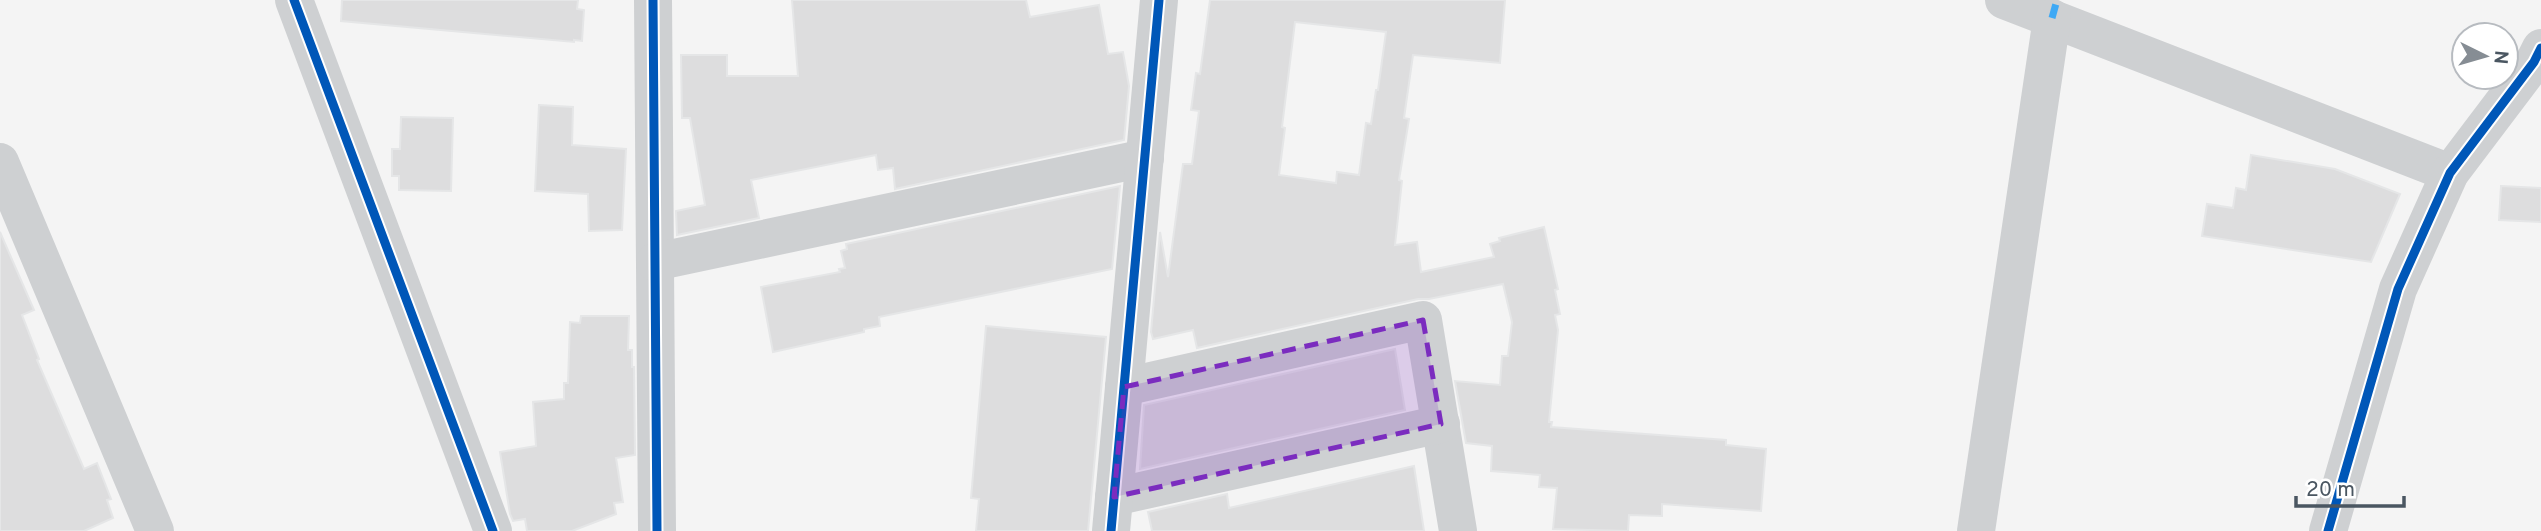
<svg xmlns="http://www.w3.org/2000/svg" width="2541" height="531" font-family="Overpass,sans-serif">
<rect width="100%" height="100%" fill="#f4f4f4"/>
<g fill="#ddddde" stroke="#e5e6e7" stroke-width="2" fill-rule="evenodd">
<path d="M 342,0 L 578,0 L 577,9 L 584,10 L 582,41 L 574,40 L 574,42 L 341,21 Z"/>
<path d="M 792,0 L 1026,0 L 1030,17 L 1099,5 L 1108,54 L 1123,52 L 1129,86 L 1124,140 L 895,189 L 893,168 L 878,170 L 876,155 L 751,180 L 759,218 L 677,235 L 676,211 L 705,205 L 690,118 L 682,118 L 681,55 L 727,55 L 727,76 L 798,76 Z"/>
<path d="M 1210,0 L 1505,0 L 1500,63 L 1413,55 L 1404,118 L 1409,119 L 1399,180 L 1402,181 L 1395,245 L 1417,242 L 1421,272 L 1494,257 L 1490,244 L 1500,241 L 1499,238 L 1544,227 L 1558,289 L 1555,290 L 1560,314 L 1555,315 L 1558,330 L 1549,422 L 1552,422 L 1551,427 L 1726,440 L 1726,445 L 1766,449 L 1761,511 L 1662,504 L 1662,516 L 1629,515 L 1628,531 L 1553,529 L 1557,488 L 1539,487 L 1540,475 L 1491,471 L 1492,446 L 1466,443 L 1455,381 L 1500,385 L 1502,356 L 1508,356 L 1512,322 L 1503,284 L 1429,299 L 1418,299 L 1197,348 L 1193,330 L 1153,339 L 1151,332 L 1160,232 L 1168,277 L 1183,164 L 1192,164 L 1199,111 L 1191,110 L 1196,73 L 1200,74 ZM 1295,22 L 1386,32 L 1378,90 L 1376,90 L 1371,124 L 1366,123 L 1359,175 L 1337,172 L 1336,183 L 1279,175 L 1285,128 L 1282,127 Z"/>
<path d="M 539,105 L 573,107 L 572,145 L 626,149 L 622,230 L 589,231 L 588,194 L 535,191 Z"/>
<path d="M 401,117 L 453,118 L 451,191 L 399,190 L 399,176 L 392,176 L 392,149 L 400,149 Z"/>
<path d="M 2251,155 L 2335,169 L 2400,194 L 2371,262 L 2202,236 L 2207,204 L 2233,208 L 2236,188 L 2246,190 Z"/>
<path d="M 1120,186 L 1112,269 L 879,317 L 880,326 L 864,329 L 864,332 L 773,352 L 761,287 L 840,272 L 839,269 L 845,268 L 841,251 L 847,249 L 846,244 Z"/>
<path d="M 2501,186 L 2541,188 L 2541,222 L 2499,220 Z"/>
<path d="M 0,232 L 34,310 L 22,315 L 39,359 L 37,360 L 84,469 L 97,463 L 111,499 L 107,500 L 113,518 L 84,531 L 0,531 Z"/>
<path d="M 581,316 L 629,316 L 628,350 L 632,350 L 632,367 L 634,367 L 635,455 L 616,458 L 623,502 L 614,503 L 616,514 L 572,531 L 527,531 L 525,519 L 513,521 L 510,514 L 500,452 L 536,446 L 533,402 L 564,399 L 564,383 L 568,383 L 570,322 L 580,323 Z"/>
<path d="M 986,326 L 1106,337 L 1088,531 L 976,531 L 979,499 L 971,498 Z"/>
<path d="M 1395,349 L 1405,410 L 1140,469 L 1144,405 Z"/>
<path d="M 1414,466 L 1424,531 L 1152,531 L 1148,512 L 1227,494 L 1229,508 Z"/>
</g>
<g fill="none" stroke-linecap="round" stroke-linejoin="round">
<g stroke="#ced0d2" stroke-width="38">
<path d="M 294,0 L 493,531"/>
<path d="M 653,0 L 657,531"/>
<path d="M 2004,0 L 2450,173"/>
<path d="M 0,162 L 155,531"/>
<path d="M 655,262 L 1145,158"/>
<path d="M 1124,387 L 1423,320 L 1458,531"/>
<path d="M 1114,497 L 1441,424"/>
<path d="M 1111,531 L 1159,0"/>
<path d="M 1976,531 L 2052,18"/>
<path d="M 2328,531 L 2398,289 L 2450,173 L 2534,62 L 2541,48"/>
</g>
<path stroke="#3fa9f5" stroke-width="7" stroke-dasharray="14 7" stroke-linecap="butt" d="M 2052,18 L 2057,0"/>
<defs>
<g id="cycleway">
<path d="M 294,0 L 493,531"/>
<path d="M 653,0 L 657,531"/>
<path d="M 1111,531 L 1159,0"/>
<path d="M 2328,531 L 2398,289 L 2450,173 L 2534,62 L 2541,48"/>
</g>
</defs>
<use href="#cycleway" stroke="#fff" stroke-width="13"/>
<use href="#cycleway" stroke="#0057b8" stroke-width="9"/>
</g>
<path fill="#7b2cbf" fill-opacity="0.2" stroke="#7b2cbf" stroke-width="5" stroke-dasharray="14 9" stroke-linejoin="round" d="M 1423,320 L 1441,424 L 1114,497 L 1124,387 Z"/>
<g transform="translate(2485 56) rotate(95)"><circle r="33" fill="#ffffff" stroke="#b7bbc0" stroke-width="2"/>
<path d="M0-5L12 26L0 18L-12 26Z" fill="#868d94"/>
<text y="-10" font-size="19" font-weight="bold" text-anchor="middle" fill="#4a5661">N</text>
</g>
<path d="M2296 496v10h108v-10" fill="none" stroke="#4a5661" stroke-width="3.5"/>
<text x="2306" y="496" font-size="21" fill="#4a5661" stroke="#ffffff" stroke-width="5" paint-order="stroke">20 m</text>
</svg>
